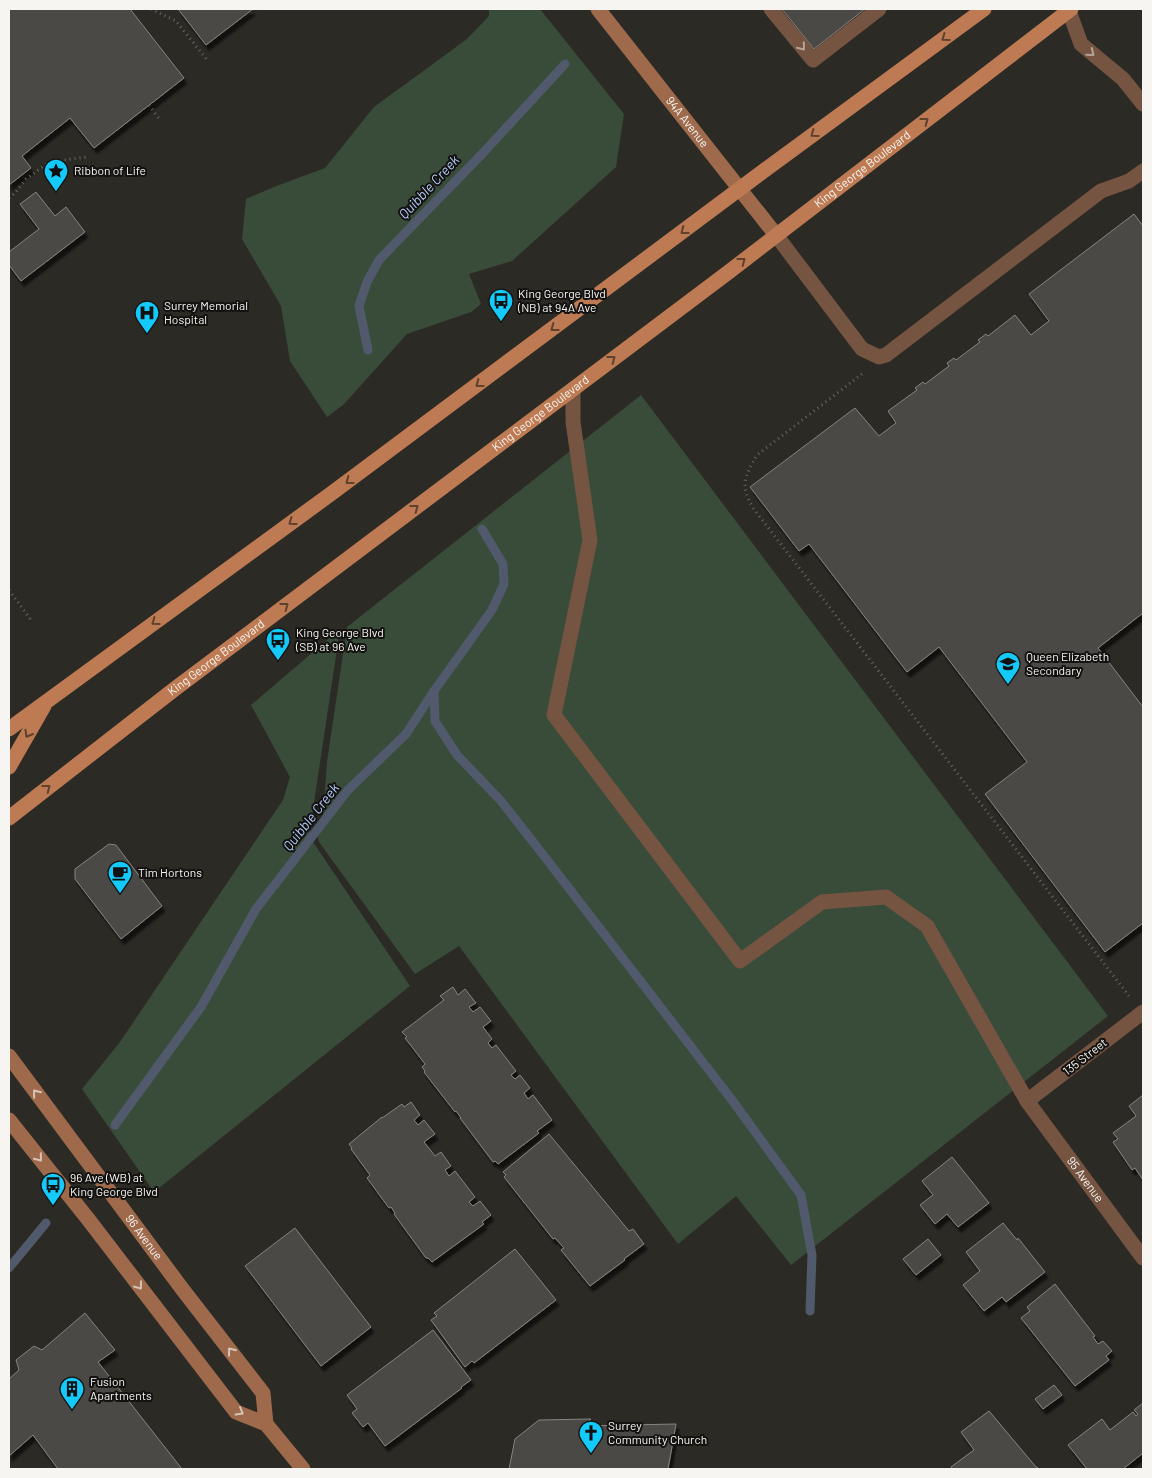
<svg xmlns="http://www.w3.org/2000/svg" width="1152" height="1478" font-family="Barlow,sans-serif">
<defs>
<filter id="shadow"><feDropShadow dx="3" dy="5.5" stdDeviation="1" flood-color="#0009"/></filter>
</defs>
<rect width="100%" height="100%" fill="#2c2a25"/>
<g fill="#394c3a">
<path d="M 489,9 L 540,9 L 624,114 L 616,167 L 512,261 L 469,274 L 481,304 L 471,312 L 407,334 L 344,404 L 327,417 L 290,361 L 281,306 L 242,239 L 246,199 L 274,187 L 325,168 L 374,107 L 467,39 L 489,16 Z"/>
<path d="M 641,395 L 1108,1016 L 791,1265 L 736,1196 L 678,1244 L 459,946 L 415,974 L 319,842 L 317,834 L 323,816 L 327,762 L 347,627 Z"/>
<path d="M 340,629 L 309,836 L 410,986 L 154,1192 L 82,1089 L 120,1042 L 283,800 L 290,777 L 251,705 Z"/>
</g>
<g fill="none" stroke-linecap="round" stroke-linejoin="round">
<g stroke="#505a6c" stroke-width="9">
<path d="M 368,350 L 359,306 L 367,282 L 379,260 L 482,154 L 565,64"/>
<path d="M 434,691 L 435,721 L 457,755 L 501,801 L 541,852 L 732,1100 L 801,1195 L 812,1255 L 810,1311"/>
<path d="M 115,1125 L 201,1007 L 256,909 L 348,790 L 406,734 L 434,691 L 492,610 L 504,584 L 503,564 L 482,529"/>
<path d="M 9,1268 L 46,1223"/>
</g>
</g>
<g fill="#4b4944" stroke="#87847e" filter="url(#shadow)">
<path d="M 9,9 L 130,9 L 184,78 L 94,148 L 70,118 L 22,156 L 31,168 L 9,185 Z"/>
<path d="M 178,9 L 253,9 L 206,45 Z"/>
<path d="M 782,9 L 865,9 L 814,49 Z"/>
<path d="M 36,192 L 55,216 L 66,207 L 85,232 L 21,281 L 9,265 L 9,252 L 39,229 L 20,204 Z"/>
<path d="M 1134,214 L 1143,226 L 1143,613 L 1098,648 L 1143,707 L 1143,923 L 1105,952 L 985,794 L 1027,762 L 939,647 L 907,672 L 809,544 L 799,551 L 750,487 L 855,408 L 879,436 L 896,423 L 888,411 L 917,390 L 915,388 L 923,382 L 925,384 L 949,366 L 947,363 L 954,358 L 956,360 L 980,342 L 978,340 L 986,334 L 988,336 L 1015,315 L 1031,335 L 1049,321 L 1029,294 Z"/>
<path d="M 109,844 L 116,845 L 162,906 L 121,939 L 75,879 L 75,869 Z"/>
<path d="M 453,987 L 458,995 L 465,989 L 476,1003 L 469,1007 L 473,1012 L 480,1007 L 491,1021 L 483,1027 L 492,1039 L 488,1043 L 492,1048 L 496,1045 L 516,1071 L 511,1075 L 515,1079 L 520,1075 L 530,1088 L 524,1093 L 528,1099 L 533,1095 L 552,1120 L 537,1131 L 539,1133 L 498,1164 L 495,1161 L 493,1162 L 460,1118 L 461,1118 L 456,1111 L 455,1112 L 424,1072 L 425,1071 L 422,1067 L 425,1064 L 405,1038 L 407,1037 L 402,1032 L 444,1000 L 440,996 Z"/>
<path d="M 1143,1095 L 1143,1180 L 1135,1168 L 1132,1170 L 1113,1142 L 1118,1139 L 1113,1133 L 1136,1116 L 1129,1106 Z"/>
<path d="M 411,1102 L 420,1115 L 414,1120 L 418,1125 L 424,1120 L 435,1134 L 424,1142 L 435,1156 L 441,1152 L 451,1166 L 445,1170 L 449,1176 L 455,1171 L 475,1197 L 469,1202 L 473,1206 L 480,1201 L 491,1215 L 482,1222 L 484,1224 L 432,1262 L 428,1258 L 426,1258 L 394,1214 L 395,1213 L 391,1207 L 389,1208 L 367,1178 L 370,1175 L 351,1149 L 352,1148 L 349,1144 L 382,1117 L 382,1118 L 402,1104 L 404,1107 Z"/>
<path d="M 549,1134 L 629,1231 L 633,1229 L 644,1244 L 624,1259 L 625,1260 L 590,1286 L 561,1250 L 564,1248 L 555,1238 L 553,1239 L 504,1177 L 506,1175 L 503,1172 Z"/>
<path d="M 952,1157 L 989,1203 L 958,1227 L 947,1214 L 935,1224 L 920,1205 L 933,1195 L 922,1181 Z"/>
<path d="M 1003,1223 L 1017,1240 L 1018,1238 L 1045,1272 L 1006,1302 L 1002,1297 L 984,1311 L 963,1285 L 980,1271 L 966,1252 Z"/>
<path d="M 295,1228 L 371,1327 L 321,1366 L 245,1266 Z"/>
<path d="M 928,1239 L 941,1255 L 916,1275 L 903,1259 Z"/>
<path d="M 515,1249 L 556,1300 L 474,1363 L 472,1361 L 465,1367 L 431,1320 L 437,1316 L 434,1313 Z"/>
<path d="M 1055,1284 L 1095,1336 L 1093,1337 L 1098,1344 L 1103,1341 L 1112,1351 L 1106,1356 L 1109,1360 L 1075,1386 L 1021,1318 L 1030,1311 L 1027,1307 Z"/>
<path d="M 85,1313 L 115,1350 L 98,1362 L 182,1469 L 58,1469 L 33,1435 L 9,1456 L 9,1379 L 19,1370 L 16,1360 L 34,1346 L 42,1350 Z"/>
<path d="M 433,1330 L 471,1380 L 461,1387 L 462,1388 L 385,1446 L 368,1423 L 363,1427 L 352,1413 L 357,1409 L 347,1395 Z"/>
<path d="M 1054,1385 L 1062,1395 L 1043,1409 L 1035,1399 Z"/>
<path d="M 1143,1403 L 1143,1453 L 1123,1469 L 1087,1469 L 1068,1445 L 1102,1419 L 1110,1430 L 1133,1412 L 1136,1416 L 1138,1414 L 1134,1410 Z"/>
<path d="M 989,1411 L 1036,1467 L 1037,1467 L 1039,1469 L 952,1469 L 951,1467 L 974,1450 L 961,1432 Z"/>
<path d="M 591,1419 L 583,1426 L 676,1424 L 668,1469 L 509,1469 L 515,1439 L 539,1420 Z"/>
</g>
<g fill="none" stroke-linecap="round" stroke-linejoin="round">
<g stroke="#696763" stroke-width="3" stroke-dasharray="1 4" stroke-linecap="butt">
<path d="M 151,9 L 176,21 L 208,61"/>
<path d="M 149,105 L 160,120"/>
<path d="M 9,198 L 15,193 L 26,179 L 49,162 L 86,157"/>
<path d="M 862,374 L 757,455 C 744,478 740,485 753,508 L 1129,996"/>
<path d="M 9,590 L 31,620"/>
</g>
<g stroke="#755441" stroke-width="15">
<path d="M 771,9 L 813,60 L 879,9"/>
<path d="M 1069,11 L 1081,44 L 1123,79 L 1143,104"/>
<path d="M 776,235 L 862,349 L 879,357 L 886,355 L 1101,191 L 1129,181 L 1143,171"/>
<path d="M 573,389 L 573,422 L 590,540 L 554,715 L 740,961 L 822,902 L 886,897 L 927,926 L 1027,1101"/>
</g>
<path stroke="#755441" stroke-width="15" id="s1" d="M 1143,1012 L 1027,1101 L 1143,1258"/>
<g stroke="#9e6a4b" stroke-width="15">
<path id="s2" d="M 598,9 L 776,235"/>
<path id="s3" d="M 9,1056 L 183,1290 L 263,1393 L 266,1424"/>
<path d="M 9,1120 L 88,1219 L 236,1412 L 266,1424 L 303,1469"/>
</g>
<g stroke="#be7b53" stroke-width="15">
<path d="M 9,729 L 332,493 L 769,167 L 984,9"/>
<path d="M 9,767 L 44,706"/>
<path id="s4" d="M 9,818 L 176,688 L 730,271 L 1071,9"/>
</g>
</g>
<defs><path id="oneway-chevron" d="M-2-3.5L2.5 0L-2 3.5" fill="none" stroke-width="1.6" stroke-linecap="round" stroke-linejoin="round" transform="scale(1.25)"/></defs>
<g stroke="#60412e">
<use href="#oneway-chevron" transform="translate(945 38) rotate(144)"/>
<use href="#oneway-chevron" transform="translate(925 121) rotate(-37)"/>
<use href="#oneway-chevron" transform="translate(814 134) rotate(144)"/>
<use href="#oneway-chevron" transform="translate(684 231) rotate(143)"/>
<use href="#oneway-chevron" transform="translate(742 261) rotate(-38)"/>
<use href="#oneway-chevron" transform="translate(554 328) rotate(143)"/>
<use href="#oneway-chevron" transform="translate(612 359) rotate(-37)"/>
<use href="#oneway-chevron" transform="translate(479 384) rotate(143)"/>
<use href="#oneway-chevron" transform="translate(349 481) rotate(143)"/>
<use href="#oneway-chevron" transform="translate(415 508) rotate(-37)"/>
<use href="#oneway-chevron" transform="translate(292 522) rotate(144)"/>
<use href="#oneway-chevron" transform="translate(285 606) rotate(-37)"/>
<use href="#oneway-chevron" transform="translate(155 622) rotate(144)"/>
<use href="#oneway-chevron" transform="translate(28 734) rotate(120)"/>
<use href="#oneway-chevron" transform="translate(47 788) rotate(-38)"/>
</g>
<g stroke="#b6a49a">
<use href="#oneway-chevron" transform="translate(802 47) rotate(51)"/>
<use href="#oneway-chevron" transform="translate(1091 53) rotate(39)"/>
</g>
<g stroke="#d7c4b8">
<use href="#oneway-chevron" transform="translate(36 1093) rotate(-128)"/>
<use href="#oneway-chevron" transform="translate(39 1158) rotate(51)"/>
<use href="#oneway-chevron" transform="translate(139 1286) rotate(53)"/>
<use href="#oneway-chevron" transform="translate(231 1351) rotate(-128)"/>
<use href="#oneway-chevron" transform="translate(240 1412) rotate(30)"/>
</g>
<defs>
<symbol id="sight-pin" viewBox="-11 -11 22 30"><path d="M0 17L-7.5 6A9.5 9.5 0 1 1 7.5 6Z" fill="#14cafb" stroke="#131210"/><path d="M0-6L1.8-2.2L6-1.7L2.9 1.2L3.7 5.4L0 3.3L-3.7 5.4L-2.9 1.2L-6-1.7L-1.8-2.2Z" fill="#111"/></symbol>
<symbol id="bus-pin" viewBox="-11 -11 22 30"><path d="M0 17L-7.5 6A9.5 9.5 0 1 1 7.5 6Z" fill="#14cafb" stroke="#131210"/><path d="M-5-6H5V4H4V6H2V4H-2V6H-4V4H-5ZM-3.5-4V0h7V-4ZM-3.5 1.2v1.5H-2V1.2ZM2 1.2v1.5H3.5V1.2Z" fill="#111"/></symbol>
<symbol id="hospital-pin" viewBox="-11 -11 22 30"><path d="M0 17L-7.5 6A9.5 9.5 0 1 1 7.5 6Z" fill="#14cafb" stroke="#131210"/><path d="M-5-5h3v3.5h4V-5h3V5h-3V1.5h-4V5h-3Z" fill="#111"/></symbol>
<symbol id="school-pin" viewBox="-11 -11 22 30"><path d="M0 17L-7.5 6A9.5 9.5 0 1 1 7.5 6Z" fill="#14cafb" stroke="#131210"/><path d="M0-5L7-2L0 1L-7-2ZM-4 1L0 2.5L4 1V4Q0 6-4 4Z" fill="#111"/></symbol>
<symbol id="cafe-pin" viewBox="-11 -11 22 30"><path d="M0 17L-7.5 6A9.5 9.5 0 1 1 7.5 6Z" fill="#14cafb" stroke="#131210"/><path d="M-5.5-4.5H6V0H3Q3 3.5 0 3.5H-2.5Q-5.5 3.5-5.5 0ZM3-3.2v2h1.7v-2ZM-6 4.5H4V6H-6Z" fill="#111"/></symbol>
<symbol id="building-pin" viewBox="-11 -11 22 30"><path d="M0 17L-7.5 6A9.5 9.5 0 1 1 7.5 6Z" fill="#14cafb" stroke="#131210"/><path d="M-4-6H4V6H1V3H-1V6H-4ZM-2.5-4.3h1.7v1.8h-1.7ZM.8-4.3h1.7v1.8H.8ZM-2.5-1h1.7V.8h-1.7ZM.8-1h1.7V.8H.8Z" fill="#111"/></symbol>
<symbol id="church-pin" viewBox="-11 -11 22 30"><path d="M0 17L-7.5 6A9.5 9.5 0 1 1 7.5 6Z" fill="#14cafb" stroke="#131210"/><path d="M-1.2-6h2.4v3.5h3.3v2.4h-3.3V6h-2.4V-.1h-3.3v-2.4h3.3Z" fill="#111"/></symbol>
</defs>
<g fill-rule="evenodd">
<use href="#sight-pin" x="42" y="157" width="28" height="38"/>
<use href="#bus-pin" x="487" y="287" width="28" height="38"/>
<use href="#hospital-pin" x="133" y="299" width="28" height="38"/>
<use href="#bus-pin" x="264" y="626" width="28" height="38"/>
<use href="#school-pin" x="994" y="650" width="28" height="38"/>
<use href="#cafe-pin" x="106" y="859" width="28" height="38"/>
<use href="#bus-pin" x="39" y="1171" width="28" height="38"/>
<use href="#building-pin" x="58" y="1375" width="28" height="38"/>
<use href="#church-pin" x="577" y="1419" width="28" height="38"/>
</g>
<g text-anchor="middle" stroke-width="4" stroke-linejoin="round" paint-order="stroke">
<g font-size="12" fill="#f6f5f2" stroke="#131210">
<text dy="4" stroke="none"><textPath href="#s2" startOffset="144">94A Avenue</textPath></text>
<text dy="4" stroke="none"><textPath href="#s4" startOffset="1072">King George Boulevard</textPath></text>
<text dy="4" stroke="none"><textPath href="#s4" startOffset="668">King George Boulevard</textPath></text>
<text dy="4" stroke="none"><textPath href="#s4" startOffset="262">King George Boulevard</textPath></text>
<text transform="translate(1085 1057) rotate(-38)" y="4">135 Street</text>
<text dy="4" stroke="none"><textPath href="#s1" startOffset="244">95 Avenue</textPath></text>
<text dy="4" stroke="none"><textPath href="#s3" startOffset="226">96 Avenue</textPath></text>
</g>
<g font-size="12" fill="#f6f5f2" stroke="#131210" text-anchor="start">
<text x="74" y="175">Ribbon of Life</text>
<text x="518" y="298">King George Blvd<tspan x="518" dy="14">(NB) at 94A Ave</tspan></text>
<text x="164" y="310">Surrey Memorial<tspan x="164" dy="14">Hospital</tspan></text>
<text x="296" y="637">King George Blvd<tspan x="296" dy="14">(SB) at 96 Ave</tspan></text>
<text x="1026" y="661">Queen Elizabeth<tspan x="1026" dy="14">Secondary</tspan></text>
<text x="138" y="877">Tim Hortons</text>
<text x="70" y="1182">96 Ave (WB) at<tspan x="70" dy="14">King George Blvd</tspan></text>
<text x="90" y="1386">Fusion<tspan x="90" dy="14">Apartments</tspan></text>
<text x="608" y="1430">Surrey<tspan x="608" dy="14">Community Church</tspan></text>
</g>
<g font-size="14" font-style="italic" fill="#b3ccfa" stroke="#131210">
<text transform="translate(429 187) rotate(-47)" y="5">Quibble Creek</text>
<text transform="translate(311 817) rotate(-52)" y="5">Quibble Creek</text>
</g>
</g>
<rect width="1152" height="1478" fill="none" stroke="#f6f5f2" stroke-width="20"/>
</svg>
